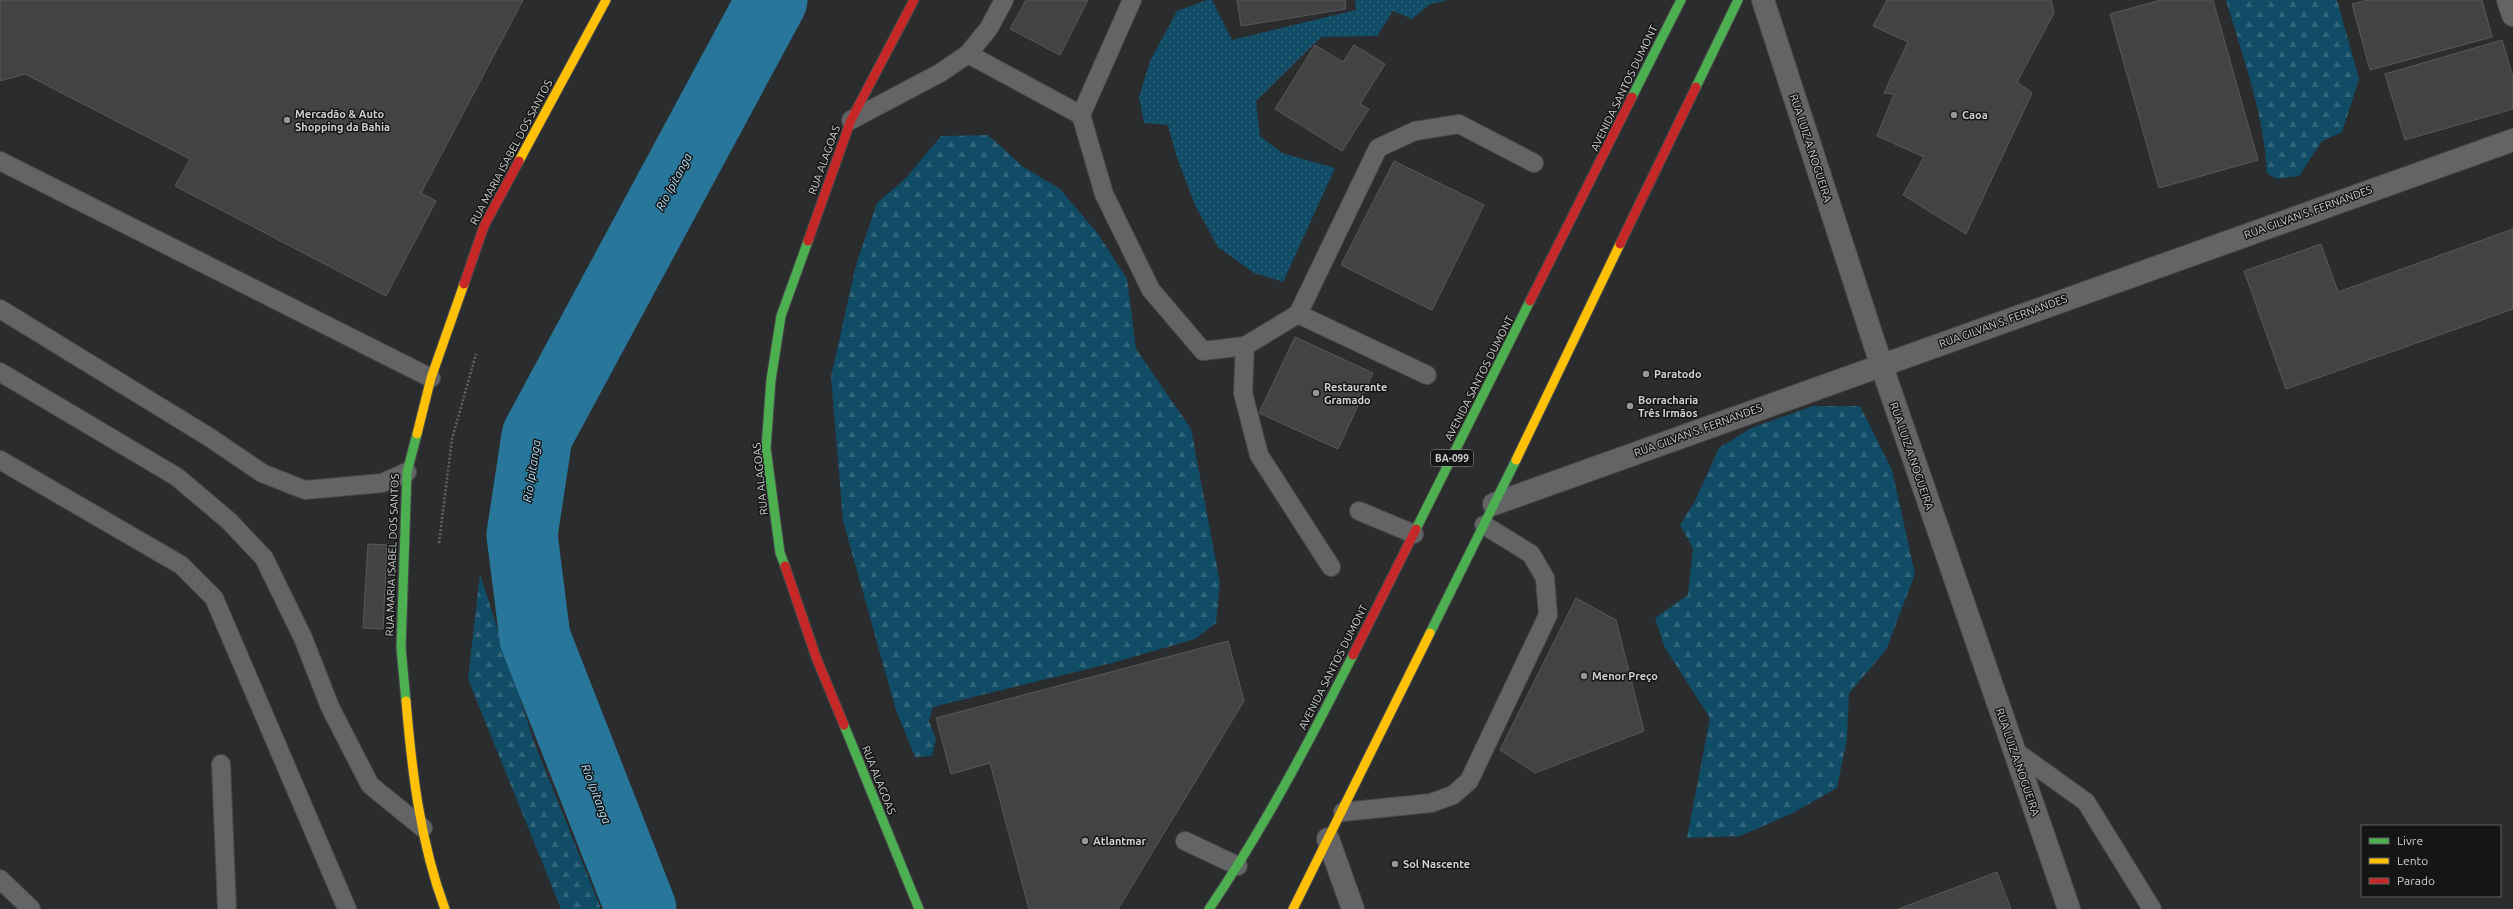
<svg xmlns="http://www.w3.org/2000/svg" width="2513" height="909" font-family="Ubuntu,sans-serif">
<defs>
<pattern id="grass-dots" width="8" height="8" patternUnits="userSpaceOnUse"><rect width="8" height="8" fill="#114c66"/><path d="M2 2h.1M6 6h.1" fill="none" stroke="#33657b" stroke-width="1.8" stroke-linecap="round"/></pattern>
<pattern id="forest-firs" width="22" height="20" patternUnits="userSpaceOnUse"><rect width="22" height="20" fill="#114c66"/><path d="M5 1l3.5 6h-7zM16 11l3.5 6h-7z" fill="#33657b"/></pattern>
</defs>
<rect width="100%" height="100%" fill="#2b2c2d"/>
<path fill="url(#grass-dots)" d="M 1207,0 L 1212,0 L 1232,40 L 1356,10 L 1355,0 L 1449,0 L 1430,4 L 1412,19 L 1393,11 L 1377,36 L 1321,37 L 1256,101 L 1260,136 L 1282,153 L 1335,168 L 1283,282 L 1254,273 L 1218,247 L 1196,207 L 1176,155 L 1168,125 L 1144,123 L 1139,97 L 1150,61 L 1177,11 Z"/>
<g fill="url(#forest-firs)">
<path d="M 2226,0 L 2337,0 L 2359,79 L 2342,132 L 2322,141 L 2299,176 L 2276,179 L 2267,173 C 2264,114 2243,57 2226,0 Z"/>
<path d="M 988,135 L 1022,166 L 1060,189 L 1098,234 L 1127,279 L 1136,349 L 1191,429 L 1220,583 L 1216,623 L 1195,639 L 1112,663 L 933,707 L 929,721 L 936,739 L 932,756 L 915,757 L 896,710 L 843,521 L 831,377 L 856,265 L 877,203 L 906,178 L 941,136 Z"/>
<path d="M 1813,406 L 1860,406 L 1892,470 L 1915,574 L 1886,650 L 1849,693 L 1847,738 L 1837,788 L 1793,813 L 1740,836 L 1687,838 L 1710,718 L 1665,648 L 1655,618 L 1688,595 L 1693,548 L 1680,525 L 1695,501 L 1719,448 L 1751,428 Z"/>
<path d="M 480,574 L 534,742 L 601,909 L 561,909 L 468,679 Z"/>
</g>
<g fill="none" stroke-linecap="round" stroke-linejoin="round">
<path stroke="#28779b" stroke-width="71" d="M 641,909 L 535,638 L 522,535 L 537,436 L 772,0"/>
</g>
<g fill="#424344" stroke="#58595a">
<path d="M 0,0 L 523,0 L 421,193 L 436,201 L 386,296 L 175,186 L 190,159 L 25,74 L 0,81 Z"/>
<path d="M 1026,0 L 1088,0 L 1060,55 L 1010,29 Z"/>
<path d="M 1237,0 L 1345,0 L 1346,9 L 1241,26 Z"/>
<path d="M 1887,0 L 2051,0 L 2054,13 L 2017,82 L 2032,93 L 1966,234 L 1903,195 L 1924,157 L 1877,136 L 1894,94 L 1884,93 L 1908,42 L 1873,26 Z"/>
<path d="M 2161,0 L 2213,0 L 2258,160 L 2159,188 L 2110,14 Z"/>
<path d="M 2368,0 L 2482,0 L 2492,37 L 2370,70 L 2352,4 Z"/>
<path d="M 2502,40 L 2513,77 L 2513,109 L 2405,140 L 2385,74 Z"/>
<path d="M 1315,45 L 1343,62 L 1354,45 L 1385,64 L 1360,104 L 1369,109 L 1342,151 L 1275,109 Z"/>
<path d="M 1394,161 L 1484,205 L 1432,310 L 1341,265 Z"/>
<path d="M 2513,229 L 2513,309 L 2286,389 L 2244,271 L 2321,244 L 2338,292 Z"/>
<path d="M 1295,337 L 1373,373 L 1338,449 L 1259,413 Z"/>
<path d="M 368,544 L 387,545 L 383,629 L 363,628 Z"/>
<path d="M 1576,598 L 1616,620 L 1644,731 L 1535,773 L 1500,750 Z"/>
<path d="M 1228,641 L 1244,701 L 1118,909 L 1029,909 L 990,763 L 951,774 L 936,718 Z"/>
<path d="M 1997,872 L 2011,909 L 1898,909 Z"/>
</g>
<g fill="none" stroke-linecap="round" stroke-linejoin="round">
<defs>
<g id="lane">
<path d="M 1132,0 L 1081,115 L 1104,194 L 1151,290 L 1203,351 L 1245,346 L 1298,314 L 1378,148 L 1415,131 L 1459,124 L 1534,163"/>
<path d="M 968,54 L 1081,115"/>
<path d="M 851,120 L 940,73 L 968,54 L 989,28 L 1004,0"/>
<path d="M 0,161 L 431,378"/>
<path d="M 0,309 L 209,437 L 262,473 L 305,490 L 382,483 L 407,472"/>
<path d="M 1298,314 L 1427,375"/>
<path d="M 1245,346 L 1243,393 L 1259,455 L 1331,567"/>
<path d="M 0,372 L 177,477 L 229,521 L 264,558 L 303,638 L 330,707 L 370,785 L 423,828"/>
<path d="M 0,460 L 181,565 L 214,598 L 347,909"/>
<path d="M 1359,511 L 1414,534"/>
<path d="M 2015,751 L 2086,802 L 2152,909"/>
<path d="M 221,764 L 227,909"/>
<path d="M 1343,812 L 1431,803 L 1453,795 L 1469,781 L 1548,615 L 1545,578 L 1531,554 L 1484,525"/>
<path d="M 1185,841 L 1238,866"/>
<path d="M 0,879 L 31,909"/>
</g>
<g id="street">
<path d="M 1763,0 L 1881,364 L 2069,909"/>
<path d="M 2508,0 L 2513,15"/>
<path d="M 1494,504 L 2513,140"/>
<path d="M 1328,839 L 1353,909"/>
</g>
<g id="fast">
<path d="M 1696,87 L 1738,0"/>
<path d="M 1632,97 L 1681,0"/>
<path d="M 1416,529 L 1530,301"/>
<path d="M 785,566 L 780,553 L 766,448 L 771,380 L 781,316 L 808,241"/>
<path d="M 1430,633 L 1516,460"/>
<path d="M 406,701 L 401,648 L 407,472 L 417,434"/>
<path d="M 844,725 L 919,909"/>
<path d="M 1209,909 C 1264,828 1309,742 1353,655"/>
</g>
<g id="slow">
<path d="M 519,161 L 606,0"/>
<path d="M 417,434 L 431,378 L 464,284"/>
<path d="M 1516,460 L 1620,244"/>
<path d="M 406,701 C 412,772 420,842 445,909"/>
<path d="M 1293,909 L 1430,633"/>
</g>
<g id="jam">
<path d="M 808,241 L 851,120 L 914,0"/>
<path d="M 1620,244 L 1696,87"/>
<path d="M 464,284 L 484,226 L 519,161"/>
<path d="M 1530,301 L 1632,97"/>
<path d="M 785,566 L 816,657 L 844,725"/>
<path d="M 1353,655 L 1416,529"/>
</g>
</defs>
<use href="#lane" stroke="#494a4b" stroke-width="20"/>
<use href="#street" stroke="#494a4b" stroke-width="24"/>
<use href="#fast" stroke="#494a4b" stroke-width="11"/>
<use href="#slow" stroke="#494a4b" stroke-width="11"/>
<use href="#jam" stroke="#494a4b" stroke-width="11"/>
<path stroke="#626364" stroke-width="2.5" stroke-dasharray="2 2" stroke-linecap="butt" d="M 439,543 L 452,439 L 476,354"/>
<use href="#lane" stroke="#636465" stroke-width="18"/>
<use href="#street" stroke="#636465" stroke-width="22"/>
<use href="#fast" stroke="#4caf50" stroke-width="9"/>
<use href="#slow" stroke="#ffc107" stroke-width="9"/>
<use href="#jam" stroke="#c62828" stroke-width="9"/>
</g>
<g fill="#969798" stroke="#141515" stroke-width="1.5">
<circle cx="1954" cy="115" r="4"/>
<circle cx="287" cy="120" r="4"/>
<circle cx="1646" cy="374" r="4"/>
<circle cx="1316" cy="393" r="4"/>
<circle cx="1630" cy="406" r="4"/>
<circle cx="1584" cy="676" r="4"/>
<circle cx="1085" cy="841" r="4"/>
<circle cx="1395" cy="864" r="4"/>
</g>
<g text-anchor="middle" stroke-width="3" stroke-linejoin="round" paint-order="stroke">
<rect fill="#141515" stroke="#989999" stroke-width="1" x="1431" y="450" width="42" height="16" rx="3"/>
<g font-size="10" font-weight="bold" fill="#d0d1d2">
<text x="1452" y="462">BA-099</text>
</g>
<g font-size="11" fill="#d0d1d2" stroke="#141515">
<text transform="translate(1624 88) rotate(-64)" y="4">AVENIDA SANTOS DUMONT</text>
<text transform="translate(1811 148) rotate(72)" y="4">RUA LUIZ A.NOGUEIRA</text>
<text transform="translate(511 152) rotate(-62)" y="4">RUA MARIA ISABEL DOS SANTOS</text>
<text transform="translate(824 160) rotate(-70)" y="4">RUA ALAGOAS</text>
<text transform="translate(2308 212) rotate(-20)" y="4">RUA GILVAN S. FERNANDES</text>
<text transform="translate(2003 321) rotate(-20)" y="4">RUA GILVAN S. FERNANDES</text>
<text transform="translate(1479 378) rotate(-63)" y="4">AVENIDA SANTOS DUMONT</text>
<text transform="translate(1698 430) rotate(-20)" y="4">RUA GILVAN S. FERNANDES</text>
<text transform="translate(1912 456) rotate(71)" y="4">RUA LUIZ A.NOGUEIRA</text>
<text transform="translate(760 479) rotate(-96)" y="4">RUA ALAGOAS</text>
<text transform="translate(392 555) rotate(-88)" y="4">RUA MARIA ISABEL DOS SANTOS</text>
<text transform="translate(1333 667) rotate(-63)" y="4">AVENIDA SANTOS DUMONT</text>
<text transform="translate(2018 762) rotate(71)" y="4">RUA LUIZ A.NOGUEIRA</text>
<text transform="translate(879 780) rotate(68)" y="4">RUA ALAGOAS</text>
</g>
<g font-size="11" font-weight="bold" fill="#d0d1d2" stroke="#141515" text-anchor="start">
<text x="295" y="118">Mercadão &amp; Auto<tspan x="295" dy="13">Shopping da Bahia</tspan></text>
<text x="1962" y="119">Caoa</text>
<text x="1654" y="378">Paratodo</text>
<text x="1324" y="391">Restaurante<tspan x="1324" dy="13">Gramado</tspan></text>
<text x="1638" y="404">Borracharia<tspan x="1638" dy="13">Três Irmãos</tspan></text>
<text x="1592" y="680">Menor Preço</text>
<text x="1093" y="845">Atlantmar</text>
<text x="1403" y="868">Sol Nascente</text>
</g>
<g font-size="12" font-style="italic" fill="#b0e0fb" stroke="#141515">
<text transform="translate(674 182) rotate(-62)" y="4">Rio Ipitanga</text>
<text transform="translate(532 471) rotate(-81)" y="4">Rio Ipitanga</text>
<text transform="translate(596 794) rotate(69)" y="4">Rio Ipitanga</text>
</g>
</g>
<rect x="2361" y="825" width="140" height="72" fill="#141515" stroke="#5f6061"/>
<rect x="2369" y="838" width="20" height="6" fill="#4caf50" stroke="#5f6061"/>
<text x="2397" y="845" font-size="12" fill="#d0d1d2">Livre</text>
<rect x="2369" y="858" width="20" height="6" fill="#ffc107" stroke="#5f6061"/>
<text x="2397" y="865" font-size="12" fill="#d0d1d2">Lento</text>
<rect x="2369" y="878" width="20" height="6" fill="#c62828" stroke="#5f6061"/>
<text x="2397" y="885" font-size="12" fill="#d0d1d2">Parado</text>
</svg>
